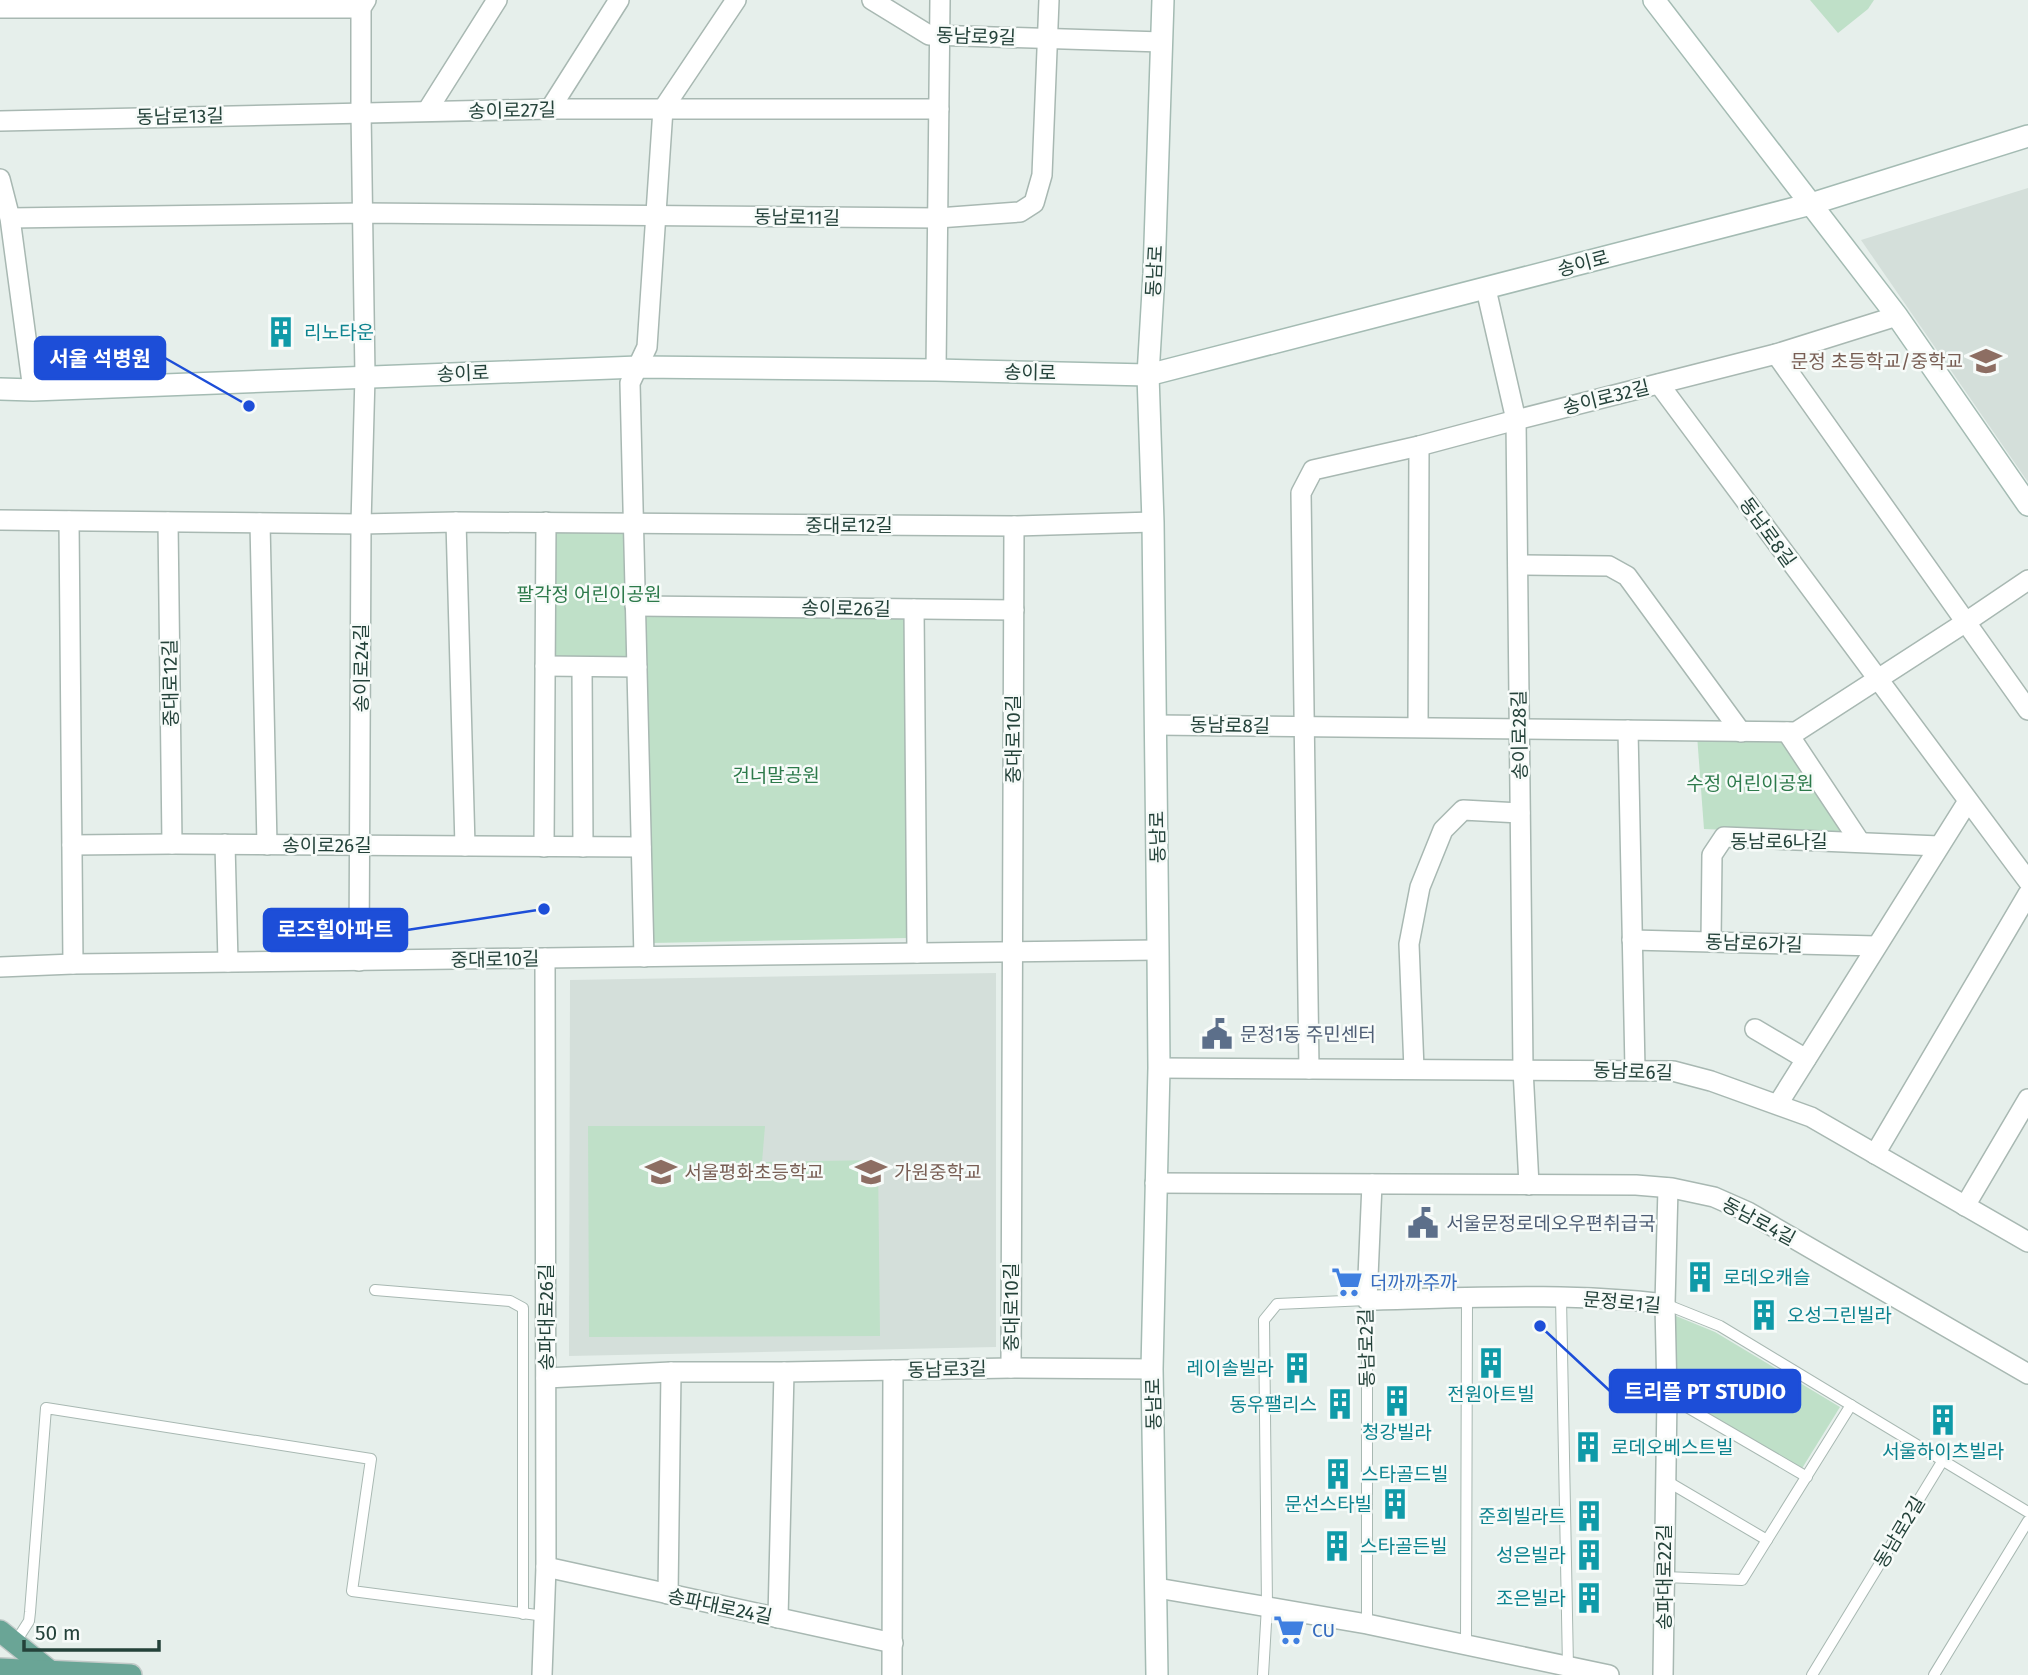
<svg xmlns="http://www.w3.org/2000/svg" width="2028" height="1675" font-family="'Fira Sans','Noto Sans KR',sans-serif">
<rect width="100%" height="100%" fill="#e6efeb"/>
<g fill="#d4dfda">
<path d="M 2028,188 L 2028,482 L 1861,240 Z"/>
<path d="M 996,973 L 996,1347 L 569,1356 L 570,980 Z"/>
</g>
<g fill="#bfe0c8">
<path d="M 1810,0 L 1874,0 L 1868,9 L 1838,33 Z"/>
<path d="M 550,526 L 627,528 L 627,660 L 551,660 Z"/>
<path d="M 640,612 L 907,616 L 907,938 L 651,943 Z"/>
<path d="M 1697,735 L 1777,735 L 1845,835 L 1704,829 Z"/>
<path d="M 588,1126 L 765,1126 L 762,1162 L 878,1160 L 880,1336 L 589,1337 Z"/>
<path d="M 1676,1316 L 1715,1332 L 1840,1407 L 1801,1470 L 1671,1392 L 1672,1319 Z"/>
</g>
<g fill="none" stroke-linecap="round" stroke-linejoin="round">
<defs>
<g id="lane">
<path d="M 375,1290 L 510,1301 L 523,1308 L 523,1614"/>
<path d="M 1561,1298 L 1568,1667"/>
<path d="M 1665,1304 L 1720,1326 L 2028,1512"/>
<path d="M 1668,1396 L 1807,1477"/>
<path d="M 1665,1480 L 1767,1540"/>
<path d="M 1664,1577 L 1742,1580 L 1851,1405"/>
<path d="M 15,1643 L 29,1621 L 30,1612 L 46,1408 L 371,1459 L 352,1591 L 545,1616"/>
<path d="M 1466,1645 L 1467,1298"/>
<path d="M 1263,1675 L 1267,1606 L 1264,1320 L 1277,1304 L 1367,1300 L 1367,1624"/>
<path d="M 1812,1675 L 1943,1460"/>
<path d="M 1934,1675 L 2028,1521"/>
</g>
<g id="street">
<path d="M 872,0 L 929,35 L 1162,42"/>
<path d="M 0,8 L 361,8"/>
<path d="M 550,109 L 619,0"/>
<path d="M 427,111 L 497,0"/>
<path d="M 0,121 L 550,109 L 939,109"/>
<path d="M 0,179 L 10,218 L 33,390"/>
<path d="M 10,218 L 362,213 L 938,218 L 1020,212 L 1034,203 L 1042,175 L 1049,0"/>
<path d="M 1486,289 L 1516,420 L 1523,1069 L 1529,1185"/>
<path d="M 1776,354 L 2028,710"/>
<path d="M 936,370 L 940,0"/>
<path d="M 1659,384 L 2028,881"/>
<path d="M 0,520 L 361,524 L 456,522 L 1014,526 L 1153,522"/>
<path d="M 69,521 L 73,964"/>
<path d="M 168,522 L 172,844"/>
<path d="M 456,522 L 465,846"/>
<path d="M 260,523 L 267,845"/>
<path d="M 1518,565 L 1609,566 L 1627,576 L 1741,732"/>
<path d="M 635,606 L 1014,610"/>
<path d="M 914,609 L 917,953"/>
<path d="M 545,666 L 637,667"/>
<path d="M 582,667 L 583,847"/>
<path d="M 1155,725 L 1796,732 L 1966,622 L 2028,580"/>
<path d="M 1418,727 L 1419,446"/>
<path d="M 1628,730 L 1635,1069"/>
<path d="M 1787,732 L 1860,842"/>
<path d="M 225,844 L 228,962"/>
<path d="M 72,845 L 172,844 L 641,847"/>
<path d="M 544,847 L 546,522"/>
<path d="M 1632,940 L 1876,946"/>
<path d="M 1711,941 L 1712,855 L 1724,837 L 1939,846"/>
<path d="M 644,957 L 630,383 L 647,347 L 663,109 L 736,0"/>
<path d="M 359,961 L 361,524 L 365,376 L 361,112 L 361,8 L 366,0"/>
<path d="M 0,967 L 73,964 L 1158,950"/>
<path d="M 1755,1029 L 1806,1059"/>
<path d="M 1159,1068 L 1673,1071 L 1711,1081 L 1811,1117 L 2028,1242"/>
<path d="M 1309,1069 L 1301,493 L 1313,470 L 1419,446 L 1516,420 L 1776,354 L 1897,316"/>
<path d="M 1414,1069 L 1409,944 L 1420,887 L 1443,830 L 1463,810 L 1520,813"/>
<path d="M 1778,1104 L 1968,801"/>
<path d="M 1875,1154 L 2028,894"/>
<path d="M 1155,1183 L 1636,1185 L 1672,1188 L 1714,1197 L 1748,1212 L 2028,1374"/>
<path d="M 1372,1184 L 1367,1300 C 1466,1298 1567,1292 1665,1304"/>
<path d="M 1965,1206 L 2028,1099"/>
<path d="M 1011,1368 L 1014,526"/>
<path d="M 546,1378 L 671,1372 L 784,1372 L 1011,1368 L 1152,1369"/>
<path d="M 546,1567 L 893,1643"/>
<path d="M 1157,1588 L 1367,1624 L 1609,1675"/>
<path d="M 668,1594 L 671,1372"/>
<path d="M 778,1618 L 784,1372"/>
<path d="M 542,1675 L 546,1567 L 545,958"/>
<path d="M 892,1675 L 893,1370"/>
<path d="M 1663,1675 L 1667,1396 L 1665,1304 L 1668,1188"/>
</g>
<g id="secondary">
<path d="M 1654,0 L 1897,316 L 2028,505"/>
<path d="M 0,389 L 33,390 L 638,367 L 936,370 L 1148,375 L 1811,204 L 2028,136"/>
<path d="M 1157,1675 L 1152,1369 L 1159,1068 L 1158,950 L 1153,522 L 1148,375 L 1154,274 L 1163,0"/>
</g>
<g id="primary">
<path d="M 0,1631 L 50,1671"/>
<path d="M 0,1669 L 131,1675"/>
</g>
</defs>
<use href="#lane" stroke="#a8b8b2" stroke-width="12"/>
<use href="#street" stroke="#a8b8b2" stroke-width="22"/>
<use href="#secondary" stroke="#a4bbb3" stroke-width="24"/>
<use href="#primary" stroke="#c2cac8" stroke-width="24"/>
<use href="#lane" stroke="#fff" stroke-width="10"/>
<use href="#street" stroke="#fff" stroke-width="19"/>
<use href="#secondary" stroke="#fff" stroke-width="21"/>
<use href="#primary" stroke="#6aa596" stroke-width="21"/>
</g>
<defs>
<symbol id="building-bare" viewBox="-9 -9 18 18"><path d="M-4-6H4V6H1V3H-1V6H-4ZM-2.5-4.3h1.7v1.8h-1.7ZM.8-4.3h1.7v1.8H.8ZM-2.5-1h1.7V.8h-1.7ZM.8-1h1.7V.8H.8Z" fill="#0f9aa8" stroke="#f7fbf9" stroke-width="2.5" paint-order="stroke"/></symbol>
<symbol id="school-bare" viewBox="-9 -9 18 18"><path d="M0-5L7-2L0 1L-7-2ZM-4 1L0 2.5L4 1V4Q0 6-4 4Z" fill="#8d6e63" stroke="#f7fbf9" stroke-width="2.5" paint-order="stroke"/></symbol>
<symbol id="civic-bare" viewBox="-9 -9 18 18"><path d="M-.6-6.5H3V-4.5H.6V-3L4-1V1h2V6H-6V1h2V-1L-.6-3ZM-1.2 2.5V6h2.4V2.5Z" fill="#5c6f8a" stroke="#f7fbf9" stroke-width="2.5" paint-order="stroke"/></symbol>
<symbol id="supermarket-bare" viewBox="-9 -9 18 18"><path d="M-6-5.5h2.5l.6 2H6L4.5 2H-2.5L-4.4-4H-6ZM-1.5 3.2a1.3 1.3 0 1 0 .1 0ZM3 3.2a1.3 1.3 0 1 0 .1 0Z" fill="#3f7fe0" stroke="#f7fbf9" stroke-width="2.5" paint-order="stroke"/></symbol>
</defs>
<g fill-rule="evenodd">
<use href="#building-bare" x="259" y="310" width="44" height="44"/>
<use href="#school-bare" x="1964" y="339" width="44" height="44"/>
<use href="#civic-bare" x="1195" y="1012" width="44" height="44"/>
<use href="#school-bare" x="639" y="1150" width="44" height="44"/>
<use href="#school-bare" x="849" y="1150" width="44" height="44"/>
<use href="#civic-bare" x="1401" y="1201" width="44" height="44"/>
<use href="#building-bare" x="1678" y="1255" width="44" height="44"/>
<use href="#supermarket-bare" x="1325" y="1260" width="44" height="44"/>
<use href="#building-bare" x="1742" y="1293" width="44" height="44"/>
<use href="#building-bare" x="1469" y="1341" width="44" height="44"/>
<use href="#building-bare" x="1275" y="1346" width="44" height="44"/>
<use href="#building-bare" x="1375" y="1379" width="44" height="44"/>
<use href="#building-bare" x="1318" y="1382" width="44" height="44"/>
<use href="#building-bare" x="1921" y="1398" width="44" height="44"/>
<use href="#building-bare" x="1566" y="1425" width="44" height="44"/>
<use href="#building-bare" x="1316" y="1452" width="44" height="44"/>
<use href="#building-bare" x="1373" y="1482" width="44" height="44"/>
<use href="#building-bare" x="1567" y="1494" width="44" height="44"/>
<use href="#building-bare" x="1315" y="1524" width="44" height="44"/>
<use href="#building-bare" x="1567" y="1533" width="44" height="44"/>
<use href="#building-bare" x="1567" y="1576" width="44" height="44"/>
<use href="#supermarket-bare" x="1267" y="1608" width="44" height="44"/>
</g>
<g text-anchor="middle" stroke-width="5" stroke-linejoin="round" paint-order="stroke">
<g font-size="19" fill="#24423a" stroke="#f7fbf9">
<text transform="translate(976 36) rotate(2)" y="7">동남로9길</text>
<text transform="translate(512 110) rotate(-1)" y="7">송이로27길</text>
<text transform="translate(180 116) rotate(-1)" y="7">동남로13길</text>
<text transform="translate(797 217) rotate(1)" y="7">동남로11길</text>
<text transform="translate(1583 263) rotate(-15)" y="7">송이로</text>
<text transform="translate(1154 271) rotate(-87)" y="7">동남로</text>
<text transform="translate(1030 372) rotate(1)" y="7">송이로</text>
<text transform="translate(463 373) rotate(-2)" y="7">송이로</text>
<text transform="translate(1606 397) rotate(-14)" y="7">송이로32길</text>
<text x="849" y="532">중대로12길</text>
<text transform="translate(1768 532) rotate(54)" y="7">동남로8길</text>
<text transform="translate(846 608) rotate(1)" y="7">송이로26길</text>
<text transform="translate(361 668) rotate(-90)" y="7">송이로24길</text>
<text transform="translate(170 683) rotate(-91)" y="7">중대로12길</text>
<text transform="translate(1230 725) rotate(1)" y="7">동남로8길</text>
<text transform="translate(1519 735) rotate(-91)" y="7">송이로28길</text>
<text transform="translate(1013 739) rotate(-90)" y="7">중대로10길</text>
<text transform="translate(1157 837) rotate(-91)" y="7">동남로</text>
<text x="1779" y="848">동남로6나길</text>
<text x="327" y="852">송이로26길</text>
<text transform="translate(1754 943) rotate(2)" y="7">동남로6가길</text>
<text transform="translate(495 959) rotate(-1)" y="7">중대로10길</text>
<text transform="translate(1633 1071) rotate(2)" y="7">동남로6길</text>
<text transform="translate(1759 1221) rotate(28)" y="7">동남로4길</text>
<text transform="translate(1622 1302) rotate(5)" y="7">문정로1길</text>
<text transform="translate(1011 1307) rotate(-90)" y="7">중대로10길</text>
<text transform="translate(546 1317) rotate(-90)" y="7">송파대로26길</text>
<text transform="translate(1366 1348) rotate(-91)" y="7">동남로2길</text>
<text transform="translate(947 1369) rotate(-1)" y="7">동남로3길</text>
<text transform="translate(1153 1404) rotate(-91)" y="7">동남로</text>
<text transform="translate(1899 1532) rotate(-59)" y="7">동남로2길</text>
<text transform="translate(1664 1577) rotate(-90)" y="7">송파대로22길</text>
<text transform="translate(720 1606) rotate(12)" y="7">송파대로24길</text>
</g>
<g font-size="19" fill="#0d838f" stroke="#f7fbf9" text-anchor="start">
<text x="304" y="339">리노타운</text>
<text x="1723" y="1284">로데오캐슬</text>
<text x="1787" y="1322">오성그린빌라</text>
<text x="1274" y="1375" text-anchor="end">레이솔빌라</text>
<text x="1491" y="1401" text-anchor="middle">전원아트빌</text>
<text x="1317" y="1411" text-anchor="end">동우팰리스</text>
<text x="1397" y="1439" text-anchor="middle">청강빌라</text>
<text x="1611" y="1454">로데오베스트빌</text>
<text x="1943" y="1458" text-anchor="middle">서울하이츠빌라</text>
<text x="1361" y="1481">스타골드빌</text>
<text x="1372" y="1511" text-anchor="end">문선스타빌</text>
<text x="1566" y="1523" text-anchor="end">준희빌라트</text>
<text x="1360" y="1553">스타골든빌</text>
<text x="1566" y="1562" text-anchor="end">성은빌라</text>
<text x="1566" y="1605" text-anchor="end">조은빌라</text>
</g>
<g font-size="19" fill="#785e54" stroke="#f7fbf9" text-anchor="start">
<text x="1963" y="368" text-anchor="end">문정 초등학교/중학교</text>
<text x="684" y="1179">서울평화초등학교</text>
<text x="894" y="1179">가원중학교</text>
</g>
<g font-size="19" fill="#2d7a4b" stroke="#f7fbf9">
<text x="589" y="601">팔각정 어린이공원</text>
<text x="776" y="782">건너말공원</text>
<text x="1750" y="790">수정 어린이공원</text>
</g>
<g font-size="19" fill="#4e5e75" stroke="#f7fbf9" text-anchor="start">
<text x="1240" y="1041">문정1동 주민센터</text>
<text x="1446" y="1230">서울문정로데오우편취급국</text>
</g>
<g font-size="19" fill="#366cbe" stroke="#f7fbf9" text-anchor="start">
<text x="1370" y="1289">더까까주까</text>
<text x="1312" y="1637">CU</text>
</g>
</g>
<path fill="none" stroke="#1d4ed8" stroke-width="2.5" d="M249 406L165 358M544 909L407 930M1540 1326L1610 1391"/>
<g fill="#1d4ed8" stroke="#f7fbf9" stroke-width="2.5">
<circle cx="249" cy="406" r="7"/>
<circle cx="544" cy="909" r="7"/>
<circle cx="1540" cy="1326" r="7"/>
</g>
<g fill="#1d4ed8" stroke="#1d4ed8" stroke-width="2.5">
<rect x="35" y="337" width="130" height="42" rx="7"/>
<rect x="264" y="909" width="143" height="42" rx="7"/>
<rect x="1610" y="1370" width="190" height="42" rx="7"/>
</g>
<g font-size="21" text-anchor="middle" font-weight="bold" fill="#fff">
<text x="100" y="366">서울 석병원</text>
<text x="335" y="937">로즈힐아파트</text>
<text x="1705" y="1399">트리플 PT STUDIO</text>
</g>
<path d="M24 1640v10h135v-10" fill="none" stroke="#24423a" stroke-width="3.5"/>
<text x="35" y="1640" font-size="21" fill="#24423a" stroke="#f7fbf9" stroke-width="5" paint-order="stroke">50 m</text>
</svg>
